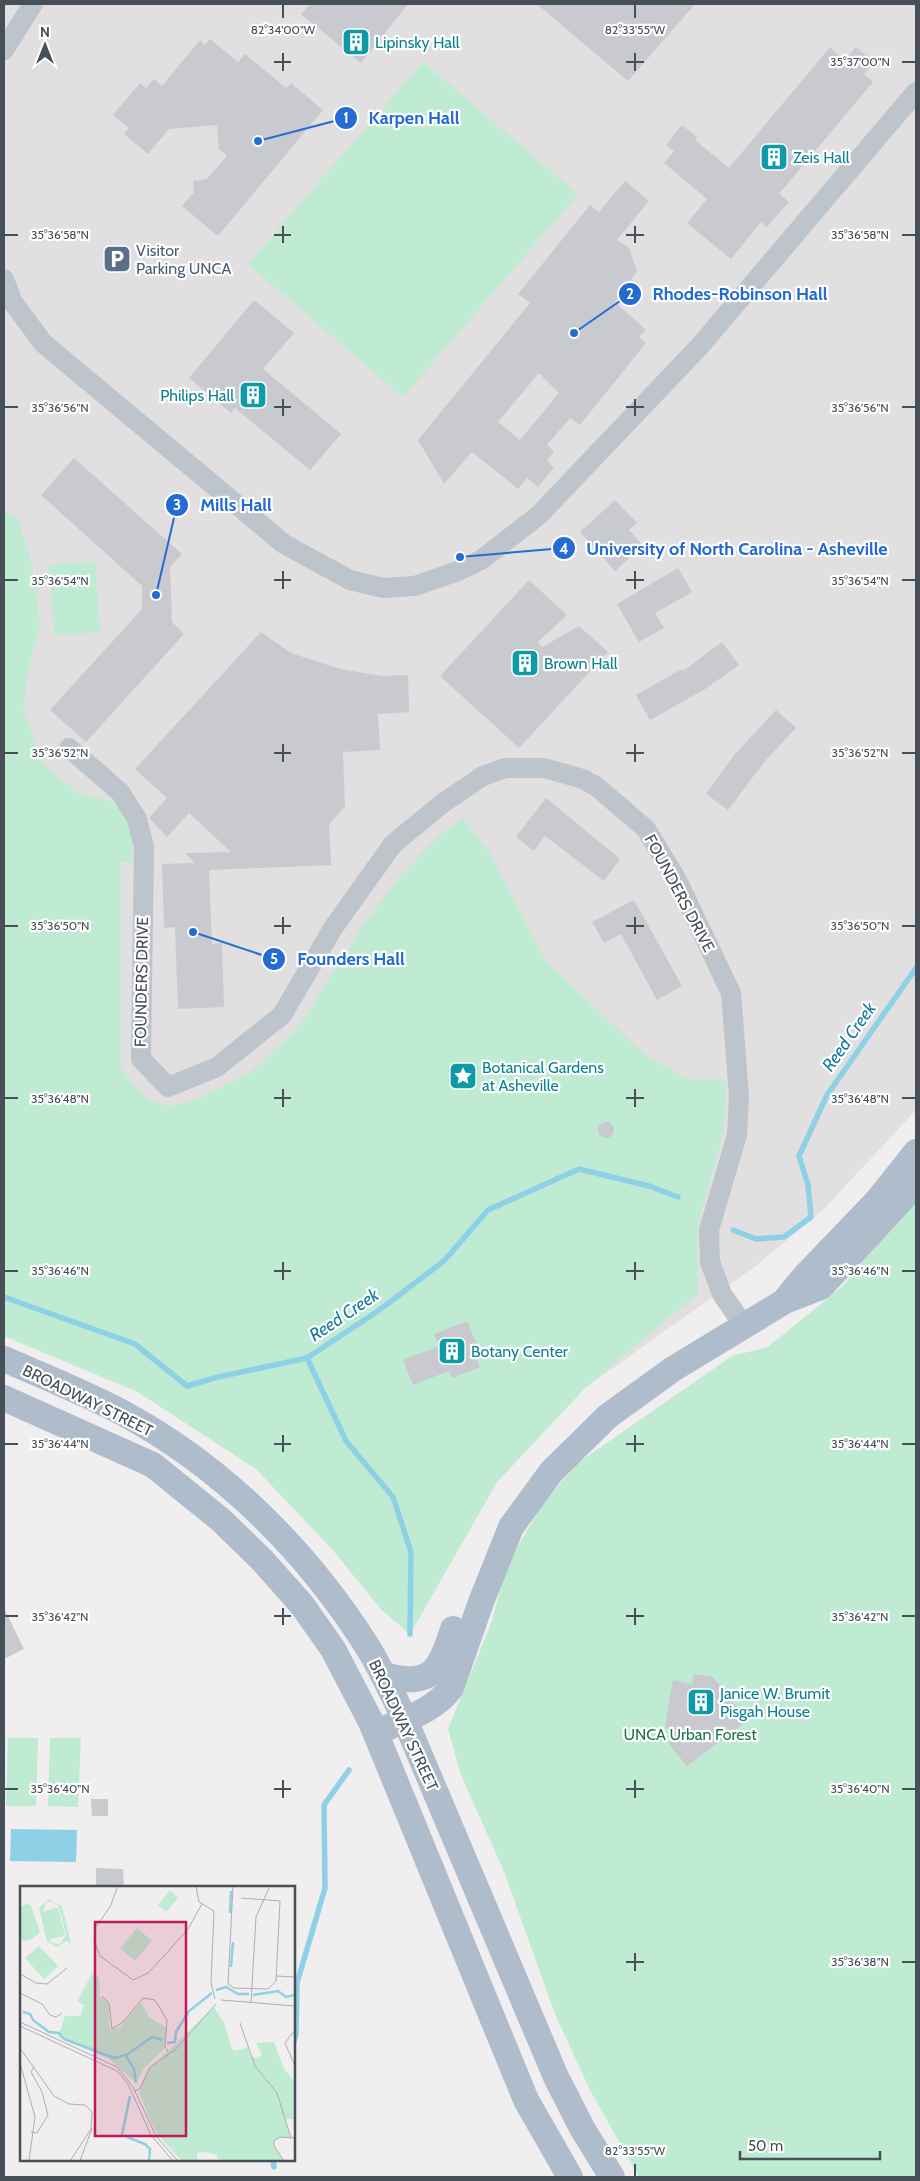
<svg xmlns="http://www.w3.org/2000/svg" width="920" height="2181" font-family="Cabin,sans-serif">
<rect width="100%" height="100%" fill="#f0eeee"/>
<path fill="#e1dfdf" d="M 4,4 L 916,4 L 916,1110 L 822,1211 L 753,1268 L 585,1388 L 497,1482 L 410,1634 L 381,1609 L 332,1549 L 256,1469 L 138,1392 L 4,1336 Z"/>
<g fill="#beebd1">
<path d="M 423,62 L 578,194 L 403,397 L 248,264 Z"/>
<path d="M 4,513 L 19,519 L 33,570 L 40,624 L 29,667 L 23,710 L 44,765 L 78,793 L 112,802 L 127,817 L 133,836 L 132,862 L 120,862 L 120,1067 L 131,1082 L 148,1100 L 171,1106 L 192,1102 L 250,1073 L 290,1036 L 304,1019 L 362,927 L 400,876 L 439,836 L 463,818 L 489,852 L 546,961 L 645,1055 L 687,1079 L 727,1080 L 723,1135 L 697,1228 L 698,1293 L 585,1388 L 497,1482 L 410,1634 L 381,1609 L 332,1549 L 256,1469 L 138,1392 L 4,1336 Z"/>
<path d="M 95,561 L 100,632 L 54,635 L 49,565 Z"/>
<path d="M 916,1195 L 916,2177 L 639,2177 L 590,2090 L 555,2014 L 503,1869 L 461,1775 L 448,1729 L 492,1621 L 507,1564 L 540,1509 L 575,1465 L 732,1356 L 768,1347 L 843,1286 Z"/>
<path d="M 8,1738 L 38,1738 L 36,1806 L 6,1806 Z"/>
<path d="M 50,1738 L 81,1738 L 78,1807 L 48,1806 Z"/>
</g>
<path fill="#8ed0e5" d="M 11,1829 L 77,1830 L 76,1862 L 10,1861 Z"/>
<g fill="none" stroke-linecap="round" stroke-linejoin="round">
<g stroke="#8ed0e5" stroke-width="5.5">
<path d="M 733,1230 L 756,1239 L 784,1237 L 811,1217 L 808,1185 L 799,1156 L 827,1095 L 916,968"/>
<path d="M 4,1297 L 135,1344 L 187,1386 L 218,1377 L 307,1358 L 378,1311 L 444,1261 L 488,1210 L 579,1169 L 649,1186 L 678,1197"/>
<path d="M 307,1358 L 346,1441 L 393,1497 L 411,1552 L 410,1634"/>
<path d="M 294,2041 L 296,2035 L 297,1983 L 325,1888 L 324,1805 L 349,1770"/>
<path d="M 273,2160 L 274,2167"/>
</g>
</g>
<g fill="#c8cad0" fill-rule="evenodd">
<path d="M 310,4 L 408,4 L 361,63 L 301,14 Z"/>
<path d="M 537,4 L 695,4 L 628,81 Z"/>
<path d="M 210,39 L 238,62 L 245,54 L 286,88 L 291,83 L 323,110 L 218,236 L 182,206 L 194,192 L 193,181 L 207,179 L 227,156 L 219,149 L 217,125 L 169,129 L 148,154 L 124,134 L 129,128 L 113,115 L 140,83 L 146,88 L 154,79 L 162,86 L 200,40 L 205,45 Z"/>
<path d="M 830,47 L 844,60 L 856,47 L 874,62 L 864,74 L 873,82 L 779,194 L 789,202 L 767,227 L 761,222 L 731,259 L 687,223 L 707,199 L 664,163 L 674,151 L 666,145 L 682,125 L 697,137 L 695,140 L 729,168 Z"/>
<path d="M 625,181 L 649,201 L 617,240 L 629,248 L 637,271 L 615,302 L 646,330 L 639,337 L 646,343 L 580,425 L 570,418 L 547,445 L 554,451 L 547,461 L 554,467 L 538,487 L 527,478 L 518,489 L 472,452 L 444,484 L 418,440 L 530,303 L 518,294 L 590,205 L 599,212 ZM 539,373 L 559,393 L 520,440 L 498,422 Z"/>
<path d="M 254,300 L 294,333 L 263,369 L 341,434 L 310,470 L 235,408 L 231,413 L 189,378 Z"/>
<path d="M 74,458 L 182,554 L 170,567 L 172,622 L 184,634 L 86,742 L 50,710 L 142,609 L 142,586 L 41,495 Z"/>
<path d="M 615,500 L 637,523 L 629,530 L 643,546 L 615,571 L 580,532 Z"/>
<path d="M 678,568 L 692,592 L 655,613 L 664,628 L 639,642 L 617,604 Z"/>
<path d="M 529,580 L 567,615 L 538,642 L 542,647 L 579,626 L 608,652 L 519,748 L 440,676 Z"/>
<path d="M 261,632 L 291,653 L 340,669 L 382,676 L 408,675 L 409,712 L 378,714 L 380,750 L 343,752 L 345,807 L 329,824 L 331,865 L 209,870 L 212,944 L 222,943 L 224,1007 L 178,1009 L 175,927 L 164,928 L 162,864 L 195,863 L 185,853 L 231,852 L 189,813 L 167,837 L 149,818 L 167,798 L 135,769 Z"/>
<path d="M 722,642 L 739,665 L 705,689 L 650,720 L 636,695 L 682,669 L 683,671 Z"/>
<path d="M 776,710 L 796,728 L 765,761 L 728,810 L 706,794 L 735,754 Z"/>
<path d="M 546,798 L 620,859 L 604,881 L 545,836 L 534,851 L 516,837 Z"/>
<path d="M 634,900 L 682,986 L 657,1000 L 621,934 L 604,943 L 592,922 Z"/>
<circle cx="606" cy="1130" r="8"/>
<path d="M 467,1321 L 482,1357 L 477,1359 L 480,1367 L 452,1378 L 449,1371 L 413,1385 L 403,1360 L 439,1346 L 434,1334 Z"/>
<path d="M 4,1608 L 24,1649 L 4,1659 Z"/>
<path d="M 694,1674 L 713,1677 L 748,1720 L 687,1766 L 668,1743 L 674,1738 L 665,1726 L 673,1680 L 692,1684 Z"/>
<path d="M 91,1799 L 108,1799 L 108,1816 L 92,1816 Z"/>
<path d="M 96,1868 L 123,1869 L 124,1887 L 96,1887 Z"/>
</g>
<g fill="none" stroke-linecap="round" stroke-linejoin="round">
<g stroke="#bdc4cc" stroke-width="20">
<path d="M 4,50 L 33,4"/>
<path d="M 4,279 L 12,301 L 43,343 L 284,544 L 350,580 L 383,588 L 415,586 L 458,571 L 481,560 L 539,515 L 699,347 L 916,92"/>
<path d="M 69,748 L 120,792 L 137,819 L 144,847 L 141,1059 L 168,1087 L 217,1067 L 282,1015 L 333,928 L 393,844 L 443,803 L 483,776 L 505,768 L 544,768 L 583,779 L 597,787 L 646,829 L 677,880 L 731,993 L 739,1096 L 737,1135 L 709,1230 L 710,1262 L 722,1294 L 744,1326"/>
</g>
<g stroke="#afbccb" stroke-width="26">
<path d="M 786,1299 L 805,1276 L 877,1201 L 916,1152"/>
<path d="M 4,1359 C 43,1376 83,1392 121,1412 C 222,1466 306,1550 367,1646 C 382,1670 393,1695 405,1720 L 556,2077 L 582,2128 L 612,2177"/>
<path d="M 4,1398 L 153,1465 L 221,1520 L 262,1560 L 302,1605 L 333,1649 L 371,1722 L 526,2100 L 570,2177"/>
<path d="M 384,1675 C 431,1688 440,1671 453,1629"/>
<path d="M 389,1727 C 412,1717 436,1708 451,1688 L 481,1602 L 511,1527 L 552,1471 L 608,1416 L 673,1369 L 785,1301 L 821,1287 L 916,1184"/>
</g>
</g>
<path fill="none" stroke="#475059" stroke-width="2" d="M 283,5 L 283,18M 635,5 L 635,18M 283,53 L 283,71M 635,53 L 635,71M 274,62 L 291,62M 626,62 L 644,62M 902,62 L 915,62M 283,226 L 283,243M 635,226 L 635,243M 5,235 L 18,235M 274,235 L 291,235M 626,235 L 644,235M 902,235 L 915,235M 283,399 L 283,416M 635,399 L 635,416M 5,407 L 18,407M 274,407 L 291,407M 626,407 L 644,407M 902,407 L 915,407M 283,571 L 283,589M 635,571 L 635,589M 5,580 L 18,580M 274,580 L 291,580M 626,580 L 644,580M 902,580 L 915,580M 283,744 L 283,762M 635,744 L 635,762M 5,753 L 18,753M 274,753 L 291,753M 626,753 L 644,753M 902,753 L 915,753M 283,917 L 283,934M 635,917 L 635,934M 5,926 L 18,926M 274,926 L 291,926M 626,926 L 644,926M 902,926 L 915,926M 283,1089 L 283,1107M 635,1089 L 635,1107M 5,1098 L 18,1098M 274,1098 L 291,1098M 626,1098 L 644,1098M 902,1098 L 915,1098M 283,1262 L 283,1280M 635,1262 L 635,1280M 5,1271 L 18,1271M 274,1271 L 291,1271M 626,1271 L 644,1271M 902,1271 L 915,1271M 283,1435 L 283,1452M 635,1435 L 635,1452M 5,1444 L 18,1444M 274,1444 L 291,1444M 626,1444 L 644,1444M 902,1444 L 915,1444M 283,1608 L 283,1625M 635,1608 L 635,1625M 5,1616 L 18,1616M 274,1616 L 291,1616M 626,1616 L 644,1616M 902,1616 L 915,1616M 283,1780 L 283,1798M 635,1780 L 635,1798M 5,1789 L 18,1789M 274,1789 L 291,1789M 626,1789 L 644,1789M 902,1789 L 915,1789M 635,1953 L 635,1971M 626,1962 L 644,1962M 902,1962 L 915,1962M 635,2164 L 635,2176"/>
<defs>
<symbol id="building-square" viewBox="-11 -11 22 22"><rect x="-9" y="-9" width="18" height="18" rx="4" fill="#0f9aa8" stroke="#fff"/><path d="M-4-6H4V6H1V3H-1V6H-4ZM-2.5-4.3h1.7v1.8h-1.7ZM.8-4.3h1.7v1.8H.8ZM-2.5-1h1.7V.8h-1.7ZM.8-1h1.7V.8H.8Z" fill="#fff"/></symbol>
<symbol id="parking-square" viewBox="-11 -11 22 22"><rect x="-9" y="-9" width="18" height="18" rx="4" fill="#5c6f8a" stroke="#fff"/><path d="M-3.5-5.5H1a3.5 3.5 0 0 1 0 7H-1V5.5H-3.5ZM-1-3.4V-.6H.8a1.4 1.4 0 0 0 0-2.8Z" fill="#fff"/></symbol>
<symbol id="sight-square" viewBox="-11 -11 22 22"><rect x="-9" y="-9" width="18" height="18" rx="4" fill="#0f9aa8" stroke="#fff"/><path d="M0-6L1.8-2.2L6-1.7L2.9 1.2L3.7 5.4L0 3.3L-3.7 5.4L-2.9 1.2L-6-1.7L-1.8-2.2Z" fill="#fff"/></symbol>
</defs>
<g fill-rule="evenodd">
<use href="#building-square" x="340" y="26" width="32" height="32"/>
<use href="#building-square" x="758" y="141" width="32" height="32"/>
<use href="#parking-square" x="101" y="243" width="32" height="32"/>
<use href="#building-square" x="237" y="379" width="32" height="32"/>
<use href="#building-square" x="509" y="647" width="32" height="32"/>
<use href="#sight-square" x="447" y="1060" width="32" height="32"/>
<use href="#building-square" x="436" y="1335" width="32" height="32"/>
<use href="#building-square" x="685" y="1686" width="32" height="32"/>
</g>
<g text-anchor="middle" stroke-width="4.5" stroke-linejoin="round" paint-order="stroke">
<g font-size="16" fill="#0d838f" stroke="#fff" text-anchor="start">
<text x="375" y="48">Lipinsky Hall</text>
<text x="793" y="163">Zeis Hall</text>
<text x="234" y="401" text-anchor="end">Philips Hall</text>
<text x="544" y="669">Brown Hall</text>
<text x="482" y="1073">Botanical Gardens<tspan x="482" dy="18">at Asheville</tspan></text>
<text x="471" y="1357">Botany Center</text>
<text x="720" y="1699">Janice W. Brumit<tspan x="720" dy="18">Pisgah House</tspan></text>
</g>
<g font-size="16" fill="#4e5e75" stroke="#fff" text-anchor="start">
<text x="136" y="256">Visitor<tspan x="136" dy="18">Parking UNCA</tspan></text>
</g>
<g font-size="16" fill="#475059" stroke="#fff">
<text transform="translate(680 893) rotate(62)" y="6">FOUNDERS DRIVE</text>
<text transform="translate(141 982) rotate(-89)" y="6">FOUNDERS DRIVE</text>
<text transform="translate(88 1400) rotate(26)" y="6">BROADWAY STREET</text>
<text transform="translate(404 1725) rotate(65)" y="6">BROADWAY STREET</text>
</g>
<g font-size="16" fill="#1d754c" stroke="#fff">
<text x="690" y="1740">UNCA Urban Forest</text>
</g>
<g font-size="18" font-style="italic" fill="#167d9d" stroke="#fff">
<text transform="translate(849 1037) rotate(-55)" y="6">Reed Creek</text>
<text transform="translate(344 1315) rotate(-34)" y="6">Reed Creek</text>
</g>
</g>
<g transform="translate(20 1886)">
<rect width="275" height="275" fill="#f0eeee"/>
<path d="M 150,4 L 158,12 L 146,26 L 138,19 ZM 29,13 L 42,20 L 51,58 L 47,55 L 36,61 L 27,55 L 19,22 ZM 27,16 L 34,16 L 39,21 L 46,49 L 40,58 L 32,57 L 27,48 L 30,53 L 45,50 L 38,21 L 22,26 ZM 6,18 L 11,19 L 20,47 L 10,54 L 0,55 L 0,22 ZM 117,42 L 132,55 L 115,75 L 100,62 ZM 19,60 L 38,80 L 24,93 L 5,72 ZM 73,86 L 79,92 L 80,111 L 88,116 L 90,144 L 100,141 L 121,116 L 129,131 L 147,142 L 144,163 L 124,182 L 116,197 L 89,173 L 38,151 L 45,130 L 60,130 L 64,119 L 57,115 ZM 194,121 L 205,139 L 212,163 L 217,165 L 227,161 L 231,170 L 236,172 L 242,169 L 236,157 L 254,156 L 264,183 L 275,196 L 275,233 L 265,233 L 271,252 L 260,251 L 254,255 L 254,260 L 264,275 L 206,275 L 198,273 L 197,269 L 184,266 L 177,267 L 177,275 L 162,275 L 138,249 L 130,234 L 119,206 L 128,184 Z" fill="#beebd1" fill-rule="evenodd"/>
<path fill="none" stroke="#8ed0e5" stroke-width="2.5" d="M 210,27 L 211,5M 211,81 L 213,56M 196,104 L 206,101 L 218,108 L 229,108M 233,109 L 258,105 L 266,111 L 275,109M 3,126 L 10,128 L 13,134 L 29,146 L 39,147 L 44,153 L 94,172 L 106,169 L 132,151 L 142,154M 147,157 L 155,156 L 156,146 L 169,125 L 192,107M 106,170 L 114,183 L 116,197M 102,249 L 110,210M 107,251 L 125,258 L 130,263 L 129,275"/>
<path fill="none" stroke="#acafb2" stroke-width="1" d="M 98,0 L 90,21 L 75,42 L 74,54 L 80,70 L 113,94 L 128,87 L 144,70 L 168,43 L 182,18M 176,0 L 179,16 L 194,25 L 191,97 L 195,113M 213,0 L 208,98 L 214,102 L 248,103 L 256,95 L 260,15 L 221,12M 0,88 L 16,97 L 27,98 L 47,82M 256,90 L 275,91M 0,107 L 22,118 L 30,129 L 36,131 L 42,127M 82,110 L 89,117 L 92,143 L 103,136 L 123,112 L 135,114 L 147,134 L 145,160 L 148,166M 201,114 L 275,120M 231,117 L 236,31 L 250,0M 0,136 L 97,181 L 113,201 L 136,250 L 158,275M 220,137 L 235,180 L 257,207 L 271,252M 0,140 L 97,185 L 108,198 L 131,249 L 153,275M 275,144 L 265,157 L 275,180M 0,162 L 34,210 L 49,218 L 65,219 L 72,226 L 71,243 L 50,275M 0,177 L 15,231 L 9,275M 114,206 L 120,202 L 130,181 L 156,163 L 196,118M 11,246 L 17,247 L 28,229 L 22,206 L 11,186 L 14,181M 60,275 L 72,242M 264,275 L 254,260 L 254,255 L 260,251 L 275,252"/>
<path fill="#c2185b" fill-opacity="0.15" stroke="#c2185b" stroke-width="2.5" d="M 75,36 L 166,36 L 166,250 L 75,250 Z"/>
<rect width="275" height="275" fill="none" stroke="#475059" stroke-width="2.5"/>
</g>
<g font-size="12" text-anchor="middle" fill="#475059" stroke="#fff" stroke-width="4.5" stroke-linejoin="round" paint-order="stroke">
<text x="283" y="34">82°34'00"W</text>
<text x="635" y="34">82°33'55"W</text>
<text x="860" y="66">35°37'00"N</text>
<text x="60" y="239">35°36'58"N</text>
<text x="860" y="239">35°36'58"N</text>
<text x="60" y="412">35°36'56"N</text>
<text x="860" y="412">35°36'56"N</text>
<text x="60" y="585">35°36'54"N</text>
<text x="860" y="585">35°36'54"N</text>
<text x="60" y="757">35°36'52"N</text>
<text x="860" y="757">35°36'52"N</text>
<text x="60" y="930">35°36'50"N</text>
<text x="860" y="930">35°36'50"N</text>
<text x="60" y="1103">35°36'48"N</text>
<text x="860" y="1103">35°36'48"N</text>
<text x="60" y="1275">35°36'46"N</text>
<text x="860" y="1275">35°36'46"N</text>
<text x="60" y="1448">35°36'44"N</text>
<text x="860" y="1448">35°36'44"N</text>
<text x="60" y="1621">35°36'42"N</text>
<text x="860" y="1621">35°36'42"N</text>
<text x="60" y="1793">35°36'40"N</text>
<text x="860" y="1793">35°36'40"N</text>
<text x="860" y="1966">35°36'38"N</text>
<text x="635" y="2155">82°33'55"W</text>
</g>
<path fill="none" stroke="#256cd2" stroke-width="2" d="M258 141L346 118M574 333L630 294M156 595L177 505M460 557L564 548M193 932L274 959"/>
<g fill="#256cd2" stroke="#fff" stroke-width="2">
<circle cx="258" cy="141" r="5"/>
<circle cx="574" cy="333" r="5"/>
<circle cx="156" cy="595" r="5"/>
<circle cx="460" cy="557" r="5"/>
<circle cx="193" cy="932" r="5"/>
<circle cx="346" cy="118" r="12"/>
<circle cx="630" cy="294" r="12"/>
<circle cx="177" cy="505" r="12"/>
<circle cx="564" cy="548" r="12"/>
<circle cx="274" cy="959" r="12"/>
</g>
<g font-size="15" text-anchor="middle" font-weight="bold" fill="#fff">
<text x="346" y="123">1</text>
<text x="630" y="299">2</text>
<text x="177" y="510">3</text>
<text x="564" y="554">4</text>
<text x="274" y="964">5</text>
</g>
<g font-size="18" text-anchor="middle" font-weight="bold" fill="#256cd2" stroke="#fff" stroke-width="4.5" stroke-linejoin="round" paint-order="stroke">
<text x="414" y="124">Karpen Hall</text>
<text x="740" y="300">Rhodes-Robinson Hall</text>
<text x="236" y="511">Mills Hall</text>
<text x="737" y="555">University of North Carolina - Asheville</text>
<text x="351" y="965">Founders Hall</text>
</g>
<rect width="920" height="2181" fill="none" stroke="#475059" stroke-width="10"/>
<g transform="translate(45 45)" stroke="#ffffff" stroke-width="4" paint-order="stroke">
<path d="M0-4L9 19L0 12L-9 19Z" fill="#475059"/>
<text y="-8" font-size="14" font-weight="bold" text-anchor="middle" fill="#475059">N</text>
</g>
<path d="M740 2151v8h140v-8" fill="none" stroke="#475059" stroke-width="2.5"/>
<text x="748" y="2151" font-size="15" fill="#475059" stroke="#ffffff" stroke-width="4" paint-order="stroke">50 m</text>
</svg>
